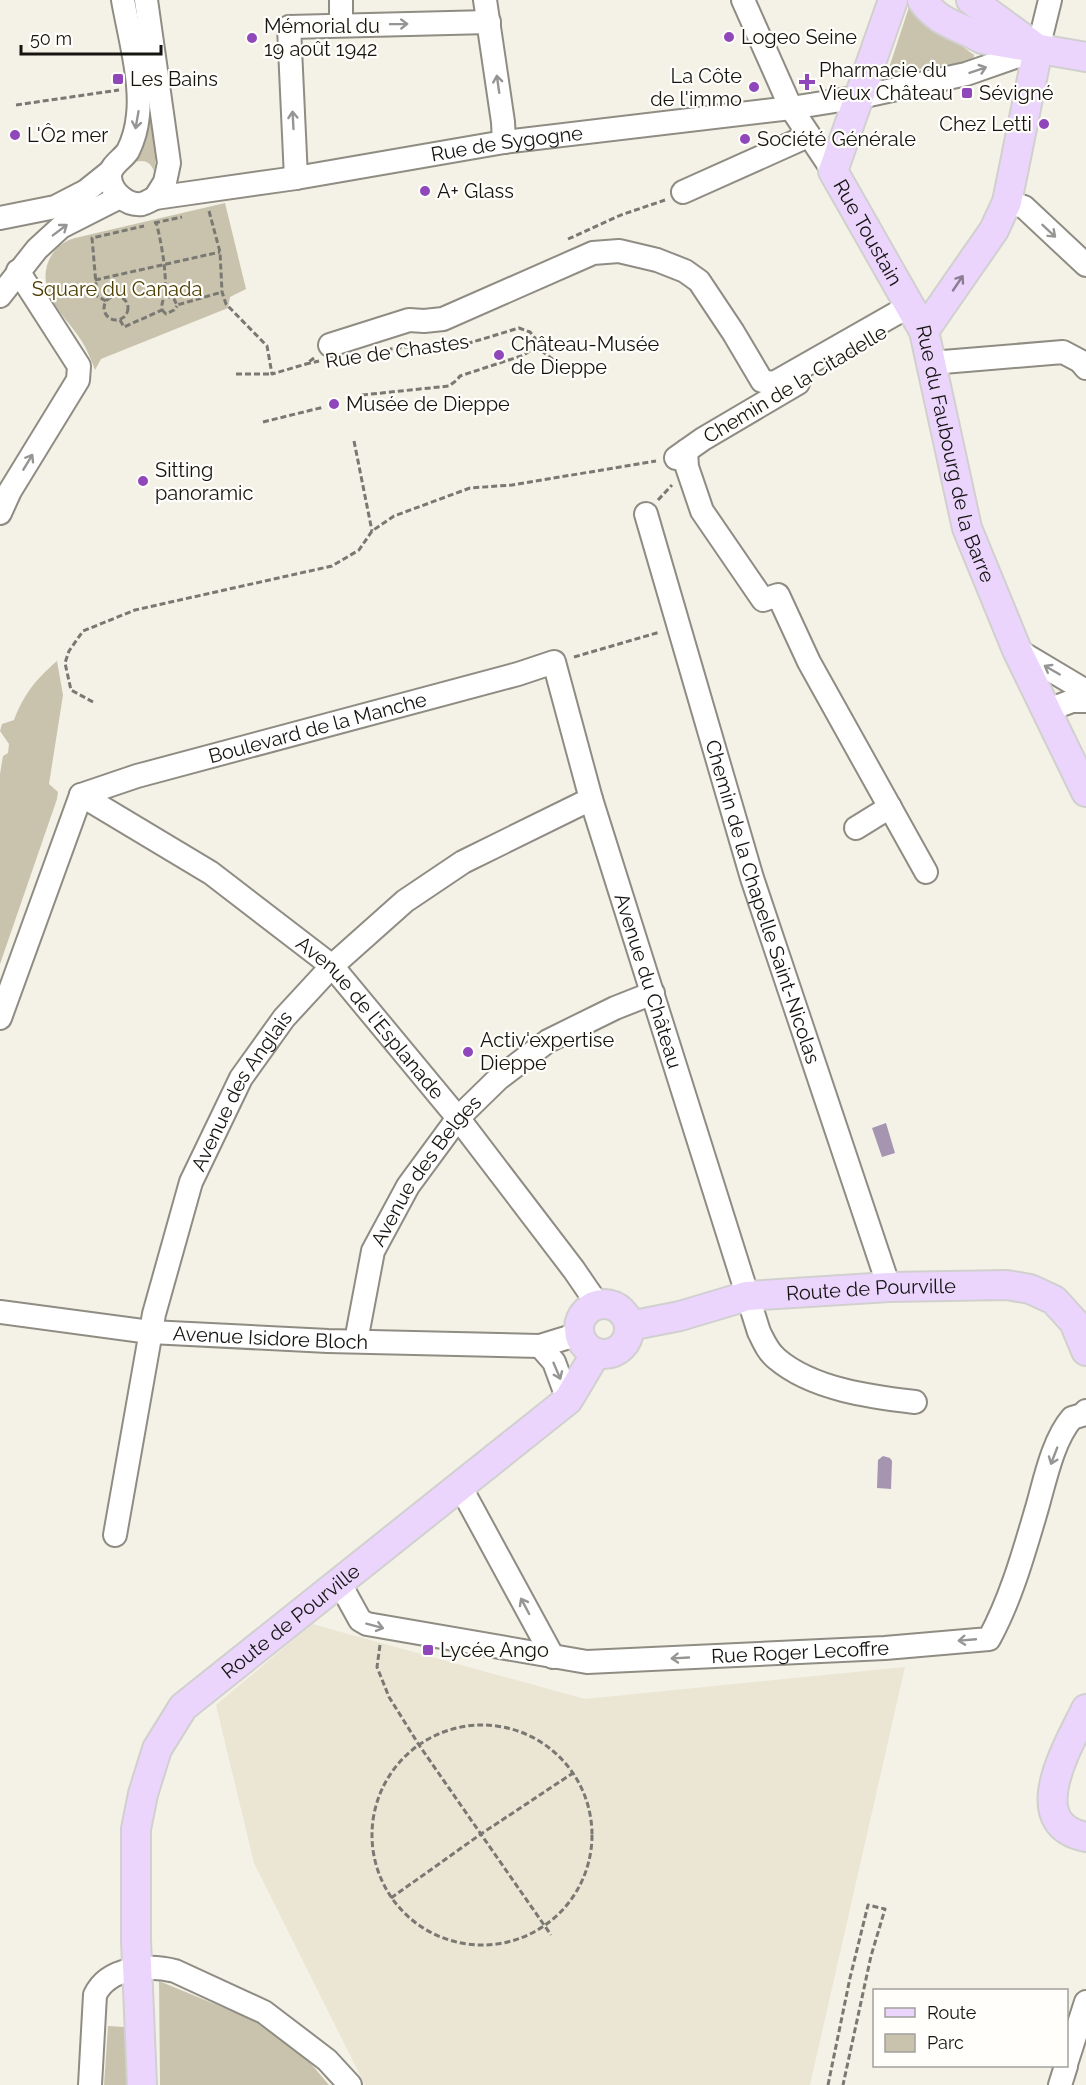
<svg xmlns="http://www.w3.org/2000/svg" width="1086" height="2085" font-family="Raleway,sans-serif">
<rect width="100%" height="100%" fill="#f4f1e7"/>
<path fill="#ebe5d4" d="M 312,1624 L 585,1699 L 905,1667 L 810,2085 L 365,2085 L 254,1863 L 216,1705 Z"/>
<g fill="#c9c3ae">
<path d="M 131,0 L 136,0 L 157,150 L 154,171 C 150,160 140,159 131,164 Z"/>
<path d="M 909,7 L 974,55 L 973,61 L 887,74 Z"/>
<path d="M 225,203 L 246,289 L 230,297 L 228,308 L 101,359 L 95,370 C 91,360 87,349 81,340 C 72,326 59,313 51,298 C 38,274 49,245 75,238 Z"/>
<path d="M 57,661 L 63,695 L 49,784 L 58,792 L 57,799 L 0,964 L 0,774 L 3,756 L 8,753 L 9,744 L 0,731 L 2,724 L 14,720 C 24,694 36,679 57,661 Z"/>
<path d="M 159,1981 L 285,2033 L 329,2085 L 160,2085 Z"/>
<path d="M 108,2026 L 125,2027 L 127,2085 L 104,2085 Z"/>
</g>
<g fill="#a595b1">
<path d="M 886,1123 L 895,1153 L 882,1157 L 872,1128 Z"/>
<path d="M 883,1456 L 890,1458 L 892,1461 L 891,1489 L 877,1488 L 878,1460 Z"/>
</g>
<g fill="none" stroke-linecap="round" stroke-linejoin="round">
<defs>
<g id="minor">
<path id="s1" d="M 123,0 C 129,34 142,81 138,115 C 137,126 133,141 128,151 C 123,159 109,166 110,177 C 111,192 127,206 142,204 C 146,203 151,200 155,198 L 296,178 L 504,142 L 791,108 L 860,97 L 966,74 L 1038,49 L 1050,0"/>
<path d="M 146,0 L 169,163 L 165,182 L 155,198"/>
<path d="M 485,0 L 503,122 L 504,142"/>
<path d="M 743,0 L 791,108 L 833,171"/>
<path d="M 341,25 L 341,0"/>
<path d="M 296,178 L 289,27 L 489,22"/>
<path d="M 683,192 L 808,136"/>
<path d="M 1007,202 L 1024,207 L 1086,265"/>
<path d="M 0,218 L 55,207 L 86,191 L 111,171"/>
<path d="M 0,296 L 37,249 L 61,227 L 120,197"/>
<path d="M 330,345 L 409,320 L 424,321 L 443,319 L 593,253 L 619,251 L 657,260 L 685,271 L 699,281 L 733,332 L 762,381 L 774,383 L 911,305"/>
<path d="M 931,363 L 1063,352 L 1080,361 L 1086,368"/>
<path d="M 686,451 L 687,467 L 702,511 L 763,600 L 778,595 L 809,662 L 926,872"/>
<path d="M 676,458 L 703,439 L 798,383"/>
<path d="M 0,513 L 10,491 L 78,380 L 79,366 L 18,271"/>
<path id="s2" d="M 646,514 L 752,878 L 889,1287"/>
<path d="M 1017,650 L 1086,691"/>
<path d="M 1048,710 L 1072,701 L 1086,701"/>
<path id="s3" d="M 81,795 L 137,776 L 518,674 L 554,662 L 591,799 L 759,1332 C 764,1342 768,1352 777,1359 C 812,1389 871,1397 915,1402"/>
<path id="s4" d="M 81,795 L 211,873 L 332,966 L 458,1118 L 574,1270 L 598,1305"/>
<path d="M 856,828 L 890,807"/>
<path d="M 0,1018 L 81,795"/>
<path id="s5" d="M 0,1312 L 150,1332 L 328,1341 L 540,1346 L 579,1334"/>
<path id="s6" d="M 356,1341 L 373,1251 L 408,1186 L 458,1118 L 498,1079 L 548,1041 L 615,1008 L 653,993"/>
<path d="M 540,1346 L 554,1362 L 568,1400"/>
<path d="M 460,1486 L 553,1657"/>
<path id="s7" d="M 115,1535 L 154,1314 L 191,1182 L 241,1078 L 284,1018 L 332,966 L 405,901 L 463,862 L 591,799"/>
<path id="s8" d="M 339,1582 L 360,1620 L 367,1624 L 587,1662 L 885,1648 L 989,1639 C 1011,1599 1024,1552 1037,1508 C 1045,1480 1053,1440 1072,1418 L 1082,1415 L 1086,1411"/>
<path d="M 1066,2064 L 1086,2002"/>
<path d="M 90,2085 L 95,1995 C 108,1967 149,1964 175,1971 L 264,2012 L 327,2060 L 350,2085"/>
<path d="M 1060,2085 L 1066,2066"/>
</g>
<g id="major">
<path id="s9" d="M 893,0 L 833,171 L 924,331 L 967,528 L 1017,650 L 1086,792"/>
<path d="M 922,0 C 939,24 958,25 982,39 L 1086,57"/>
<path d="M 971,0 L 1034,46"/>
<path d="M 924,331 L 994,230 L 1007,202 L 1038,49"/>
<circle cx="604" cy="1329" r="25"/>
<path id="s10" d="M 629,1326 L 680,1316 L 747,1296 L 889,1287 L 1007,1285 L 1030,1289 L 1054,1300 L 1074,1322 L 1086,1351"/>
<path d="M 1086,1709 C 1069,1745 1020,1824 1086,1837"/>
<path id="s11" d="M 142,2085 L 136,1940 L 136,1829 L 143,1794 L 157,1749 L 183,1707 L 568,1400 L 596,1353"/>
</g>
</defs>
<use href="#minor" stroke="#8f8c83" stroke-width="26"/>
<use href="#major" stroke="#d0d0cf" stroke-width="32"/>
<g stroke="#7a7872" stroke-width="3" stroke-dasharray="6 3" stroke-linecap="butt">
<path d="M 16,105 L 119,90"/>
<path d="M 209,211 L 220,252 L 222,292 L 226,304 L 267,346 L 272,374 L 306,364"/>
<path d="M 154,223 L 182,217"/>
<path d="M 568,239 L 621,215 L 665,200"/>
<path d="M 95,280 L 220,252"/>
<path d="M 165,295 L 174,299 L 177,305 L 222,292"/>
<circle cx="116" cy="308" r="12"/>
<path d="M 106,301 L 97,296 L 92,238 L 144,226"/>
<path d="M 162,310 L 166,314 L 174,310 L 177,306"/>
<path d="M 120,320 L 124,327 L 162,310 C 161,302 164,300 165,293 C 167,273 161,240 156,222"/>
<path d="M 536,346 L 537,351 L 542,351 L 555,361"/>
<path d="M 314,358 L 306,364 L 319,361"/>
<path d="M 236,374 L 272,374"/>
<path d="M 362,395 L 449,386 L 457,380 L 460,376 L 524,355 L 536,346 L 535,338 L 530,332 L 519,328 L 466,344 L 428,350 L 410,347 L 390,349"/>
<path d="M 263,422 L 324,407"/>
<path d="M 354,441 L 372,531"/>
<path d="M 658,500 L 672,485"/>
<path d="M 574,657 L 660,632"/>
<path d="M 93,702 L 71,690 L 65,663 L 69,651 L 83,631 L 135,610 L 332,566 L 359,550 L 372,531 L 394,516 L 470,488 L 512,485 L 656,461"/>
<path d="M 380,1645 L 377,1667 L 389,1697 L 419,1745 L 551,1935"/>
<circle cx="482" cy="1835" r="110"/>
<path d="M 391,1898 L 481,1834 L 573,1773"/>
<path d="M 828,2085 L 850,1978 L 868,1905 L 885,1909 L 871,1956 L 843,2085"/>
</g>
<use href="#minor" stroke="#fff" stroke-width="22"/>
<use href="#major" stroke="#ecd5fd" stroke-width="28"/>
</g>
<defs><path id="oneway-shaft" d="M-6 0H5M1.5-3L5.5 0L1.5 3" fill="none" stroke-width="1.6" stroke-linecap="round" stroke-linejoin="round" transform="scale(1.5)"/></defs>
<g stroke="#969594">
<use href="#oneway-shaft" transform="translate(399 24) rotate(-1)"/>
<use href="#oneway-shaft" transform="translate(978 70) rotate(-19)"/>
<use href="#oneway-shaft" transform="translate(498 84) rotate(-98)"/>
<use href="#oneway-shaft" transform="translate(137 120) rotate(100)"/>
<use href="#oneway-shaft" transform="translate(293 120) rotate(-93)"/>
<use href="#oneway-shaft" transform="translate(60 230) rotate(-37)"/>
<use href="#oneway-shaft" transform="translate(1049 231) rotate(43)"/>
<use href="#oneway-shaft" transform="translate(28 462) rotate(-59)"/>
<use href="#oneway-shaft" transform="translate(1052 670) rotate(-150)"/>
<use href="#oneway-shaft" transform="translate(557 1371) rotate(67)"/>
<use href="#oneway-shaft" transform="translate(1054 1456) rotate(111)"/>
<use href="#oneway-shaft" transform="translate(525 1606) rotate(-118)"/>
<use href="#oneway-shaft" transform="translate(375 1626) rotate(15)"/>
<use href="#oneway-shaft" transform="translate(967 1640) rotate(175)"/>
<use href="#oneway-shaft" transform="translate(680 1658) rotate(177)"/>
</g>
<use stroke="#8b7e93" href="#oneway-shaft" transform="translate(958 283) rotate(-56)"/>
<g fill="#8f47ba" stroke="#fffefa" stroke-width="2">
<circle cx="729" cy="37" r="6"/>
<circle cx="252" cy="38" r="6"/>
<rect x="112" y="73" width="12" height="12" rx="3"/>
<path d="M804 73h6v6h6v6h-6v6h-6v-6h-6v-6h6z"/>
<circle cx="754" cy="87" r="6"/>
<rect x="961" y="87" width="12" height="12" rx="3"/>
<circle cx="1044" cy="124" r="6"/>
<circle cx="15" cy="135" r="6"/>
<circle cx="745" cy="139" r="6"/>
<circle cx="425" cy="191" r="6"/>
<circle cx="499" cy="355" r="6"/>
<circle cx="334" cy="404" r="6"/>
<circle cx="143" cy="481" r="6"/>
<circle cx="468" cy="1052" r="6"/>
<rect x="422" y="1644" width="12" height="12" rx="3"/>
</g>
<g text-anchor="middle" stroke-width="4.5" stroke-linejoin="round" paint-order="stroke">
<g font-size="20" fill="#151411" stroke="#fffefa" text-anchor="start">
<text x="264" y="33">Mémorial du<tspan x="264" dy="23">19 août 1942</tspan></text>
<text x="741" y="44">Logeo Seine</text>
<text x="819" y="77">Pharmacie du<tspan x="819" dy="23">Vieux Château</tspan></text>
<text x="742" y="83" text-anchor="end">La Côte<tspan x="742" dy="23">de l'immo</tspan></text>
<text x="130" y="86">Les Bains</text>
<text x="979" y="100">Sévigné</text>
<text x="1032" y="131" text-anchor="end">Chez Letti</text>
<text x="27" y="142">L'Ô2 mer</text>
<text x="757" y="146">Société Générale</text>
<text x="437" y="198">A+ Glass</text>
<text x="511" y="351">Château-Musée<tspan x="511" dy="23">de Dieppe</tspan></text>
<text x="346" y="411">Musée de Dieppe</text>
<text x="155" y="477">Sitting<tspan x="155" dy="23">panoramic</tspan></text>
<text x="480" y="1047">Activ'expertise<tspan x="480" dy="23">Dieppe</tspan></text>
<text x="440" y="1657">Lycée Ango</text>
</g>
<g font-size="20" fill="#151411" stroke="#fffefa">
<text dy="7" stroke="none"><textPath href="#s1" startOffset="603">Rue de Sygogne</textPath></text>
<text dy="7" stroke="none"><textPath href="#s9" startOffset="252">Rue Toustain</textPath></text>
<text transform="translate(397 351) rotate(-8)" y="7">Rue de Chastes</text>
<text transform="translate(795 384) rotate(-31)" y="7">Chemin de la Citadelle</text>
<text dy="7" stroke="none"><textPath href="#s9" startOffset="492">Rue du Faubourg de la Barre</textPath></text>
<text dy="7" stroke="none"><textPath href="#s3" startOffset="246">Boulevard de la Manche</textPath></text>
<text dy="7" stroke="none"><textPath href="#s2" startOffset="405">Chemin de la Chapelle Saint-Nicolas</textPath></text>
<text dy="7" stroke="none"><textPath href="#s3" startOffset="824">Avenue du Château</textPath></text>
<text dy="7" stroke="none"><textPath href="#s4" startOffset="368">Avenue de l'Esplanade</textPath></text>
<text dy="7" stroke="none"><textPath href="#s7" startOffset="466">Avenue des Anglais</textPath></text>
<text dy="7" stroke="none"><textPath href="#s6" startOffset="188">Avenue des Belges</textPath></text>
<text dy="7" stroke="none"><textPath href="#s10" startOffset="246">Route de Pourville</textPath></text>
<text dy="7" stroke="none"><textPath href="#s5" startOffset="272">Avenue Isidore Bloch</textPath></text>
<text dy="7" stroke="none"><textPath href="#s11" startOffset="526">Route de Pourville</textPath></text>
<text dy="7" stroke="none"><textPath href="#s8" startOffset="488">Rue Roger Lecoffre</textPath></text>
</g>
<g font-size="20" fill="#4b3c00" stroke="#fffefa">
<text x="117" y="296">Square du Canada</text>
</g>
</g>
<rect x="873" y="1989" width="195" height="78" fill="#fffefa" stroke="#a1a09d" stroke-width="1.5"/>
<rect x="885" y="2008" width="30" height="9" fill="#ecd5fd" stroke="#a1a09d" stroke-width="1.5"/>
<text x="927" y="2019" font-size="18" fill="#151411">Route</text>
<rect x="885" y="2034" width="30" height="18" fill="#c9c3ae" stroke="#a1a09d" stroke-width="1.5"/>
<text x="927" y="2049" font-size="18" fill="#151411">Parc</text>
<path d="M21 45v9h140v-9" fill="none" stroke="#151411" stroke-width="3"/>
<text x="30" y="45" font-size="18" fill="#151411" stroke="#fffefa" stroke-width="4.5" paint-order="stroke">50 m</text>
</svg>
